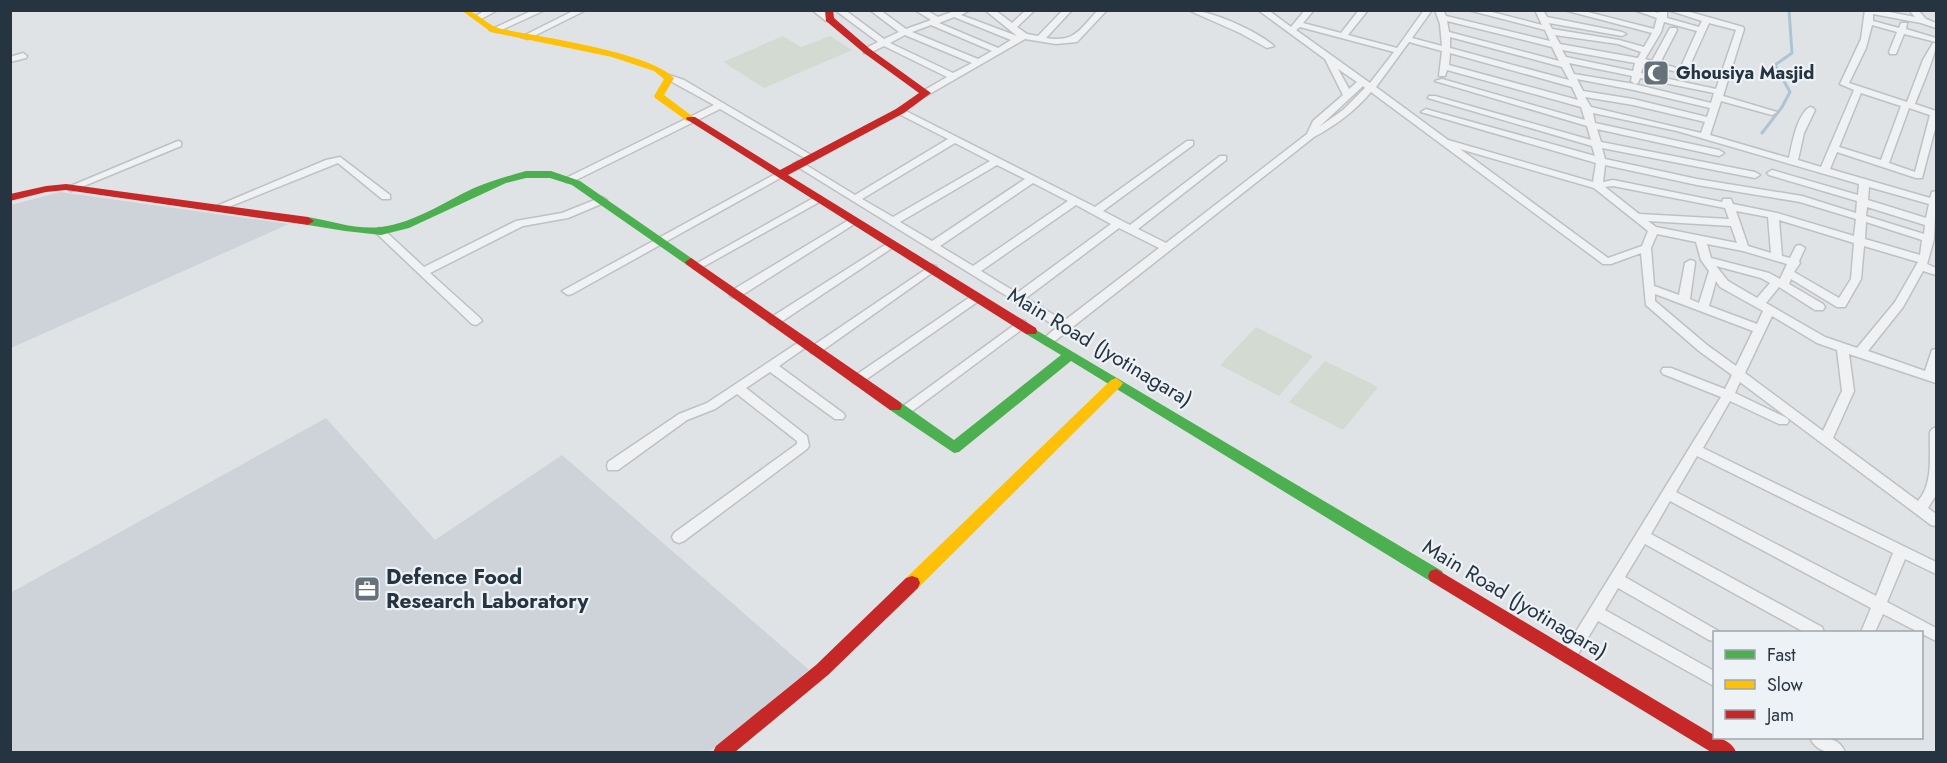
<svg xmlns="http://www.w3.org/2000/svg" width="1947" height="763" font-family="Jost,sans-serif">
<rect width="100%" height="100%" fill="#e0e3e6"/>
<g fill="#ced3d9">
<path d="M 60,192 L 289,224 L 11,348 L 11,205 Z"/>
<path d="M 326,418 L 435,540 L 562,455 L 809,670 L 709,752 L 11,752 L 10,593 Z"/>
</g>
<g fill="#d2dad1">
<path d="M 783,36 L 801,47 L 830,36 L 852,50 L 764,88 L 723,62 Z"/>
<path d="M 1256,327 L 1313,356 L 1279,396 L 1220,365 Z"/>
<path d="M 1325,361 L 1378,387 L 1343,430 L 1289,402 Z"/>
</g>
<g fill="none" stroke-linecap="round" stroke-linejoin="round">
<path stroke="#adc4d3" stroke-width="3" d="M 1762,133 L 1782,107 L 1790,92 L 1775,65 L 1792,53 L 1789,10"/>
<defs>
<g id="street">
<path d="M 486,10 L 498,10 L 481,19 L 474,17 Z"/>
<path d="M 533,10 L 545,10 L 497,32 L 490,30 Z"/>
<path d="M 575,10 L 586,10 L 528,39 L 521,37 Z"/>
<path d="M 812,10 L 822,10 L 833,19 L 826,21 Z"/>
<path d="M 835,10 L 845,10 L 884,39 L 899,32 L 870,10 L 880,10 L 906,29 L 931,20 L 915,10 L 926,10 L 938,17 L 957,10 L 970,10 L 961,15 L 1017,36 L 985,10 L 995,10 L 1012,23 L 1026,10 L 1035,10 L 1017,27 L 1027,34 L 1038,36 L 1063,10 L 1072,10 L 1046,38 C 1075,43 1080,29 1098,10 L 1107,10 L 1077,42 L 1056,44 L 1025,39 L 926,96 L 922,93 L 923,91 L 947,77 L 884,46 L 870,53 L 864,53 L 864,49 L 878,42 ZM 954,17 L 1011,40 L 998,48 L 939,23 ZM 931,25 L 992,51 L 978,59 L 912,32 ZM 905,35 L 972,63 L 953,73 L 890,43 Z"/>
<path d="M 1188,10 C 1211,10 1257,31 1274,46 L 1267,48 L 1240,33 Z"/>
<path d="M 1258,10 L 1268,10 L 1291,27 L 1305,10 L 1314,10 L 1303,23 L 1341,33 L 1359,10 L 1368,10 L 1348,35 L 1397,48 L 1424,10 L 1432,10 L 1412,38 L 1442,46 L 1440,24 L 1435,10 L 1443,10 L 1446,16 L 1550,41 L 1545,30 L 1468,10 L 1484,10 L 1542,25 L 1535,10 L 1543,10 L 1547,17 L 1622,32 L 1626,34 L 1622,36 L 1549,23 L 1552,29 L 1619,40 L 1644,47 L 1652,33 L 1564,10 L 1580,10 L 1654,29 L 1657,18 L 1634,10 L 1649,10 L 1658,13 L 1659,10 L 1667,10 L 1667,18 L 1699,27 L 1702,21 L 1668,10 L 1683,10 L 1743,27 L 1744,29 L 1723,96 L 1777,112 L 1772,115 L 1721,101 L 1710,135 L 1789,158 C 1792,144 1797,114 1810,107 L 1813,108 L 1815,110 L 1804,133 L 1798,160 L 1821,167 L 1854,90 L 1840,84 L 1861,39 L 1865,10 L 1879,10 L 1915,17 L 1909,10 L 1918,10 L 1926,19 L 1936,23 L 1936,28 L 1921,23 L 1873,14 L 1873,21 L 1899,28 L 1901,23 L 1907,23 L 1906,29 L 1936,38 L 1936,42 L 1904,34 L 1896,54 L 1890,54 L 1889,52 L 1897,32 L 1872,25 L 1866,48 L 1849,83 L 1907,102 L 1923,60 L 1933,43 L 1936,43 C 1936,55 1920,90 1915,104 L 1936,111 L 1936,125 L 1922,178 L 1916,178 L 1837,152 L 1830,169 L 1930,198 L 1932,192 L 1936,191 L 1934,239 L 1927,264 L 1936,268 L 1936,275 L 1923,271 L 1903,307 L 1868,351 L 1925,371 L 1932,350 L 1936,349 L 1936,383 L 1849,354 L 1854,391 L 1833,438 L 1918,501 C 1934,483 1929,454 1930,432 L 1932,429 L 1936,427 L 1936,495 L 1928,508 L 1936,514 L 1936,526 L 1931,525 L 1740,382 L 1735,393 L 1787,418 L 1789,421 L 1787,424 L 1779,424 L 1730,401 L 1703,448 L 1936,562 L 1936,574 L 1905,559 L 1887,602 L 1936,628 L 1936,641 L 1883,614 L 1875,632 L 1861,632 L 1871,608 L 1670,501 L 1651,534 L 1822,627 L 1824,632 L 1804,632 L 1645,544 L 1625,577 L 1720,632 L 1714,632 L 1714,641 L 1709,640 L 1618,588 L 1605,610 L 1714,671 L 1714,686 L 1598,621 L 1574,661 L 1569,663 L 1564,661 L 1562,656 L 1564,651 L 1721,397 L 1663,374 L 1661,371 L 1663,368 L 1671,368 L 1725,389 L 1732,375 L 1699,351 L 1646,305 L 1641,253 L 1611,264 L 1603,264 L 1371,92 C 1355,111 1336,125 1314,137 L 1051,344 L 1047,345 L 1041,341 L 1057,327 L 793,164 L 798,161 L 801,162 L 855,195 L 948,139 L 897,113 L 895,111 L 900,108 L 1095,207 L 1187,141 L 1193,141 L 1193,145 L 1103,211 L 1130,225 L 1220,156 L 1226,156 L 1226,160 L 1138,229 L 1166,243 L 1307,134 L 1313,121 L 1343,95 L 1325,59 ZM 1447,21 L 1552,47 L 1559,61 L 1449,32 ZM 1664,22 L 1697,31 L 1680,69 L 1660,63 L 1677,30 L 1676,28 L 1670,28 L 1652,61 L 1645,59 L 1661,32 ZM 1709,23 L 1736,30 L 1716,89 L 1641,73 L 1644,64 L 1686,74 ZM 1300,27 L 1394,52 L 1370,83 L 1296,30 ZM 1555,35 L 1618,44 L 1641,52 L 1638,58 L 1560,44 ZM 1450,37 L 1562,67 L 1569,80 L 1450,48 ZM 1409,42 L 1442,51 L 1439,76 L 1445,76 L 1447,70 L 1581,107 L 1585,120 L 1442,79 L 1435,81 L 1587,126 L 1591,140 L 1435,96 L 1429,96 L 1428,98 L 1592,146 L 1595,156 L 1429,110 L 1426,109 L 1421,112 L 1596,163 L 1593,182 L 1448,140 L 1376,87 ZM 1562,50 L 1635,63 L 1633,71 L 1566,57 ZM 1450,53 L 1572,87 L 1578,100 L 1449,65 ZM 1569,63 L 1632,76 L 1631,81 L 1635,84 L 1638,83 L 1640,78 L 1714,93 L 1711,103 L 1634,84 L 1574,74 ZM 1338,69 L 1357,82 L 1349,89 ZM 1577,79 L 1634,90 L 1710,108 L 1707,117 L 1633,99 L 1583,91 ZM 1363,86 L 1365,88 L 1343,110 L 1319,127 ZM 1861,93 L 1901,106 L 1881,160 L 1839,147 ZM 1585,97 L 1633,105 L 1705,122 L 1701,133 L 1591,107 ZM 1909,108 L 1930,115 L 1915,172 L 1889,163 ZM 1593,113 L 1677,131 L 1859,184 L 1858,195 L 1772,170 L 1767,173 L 1769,175 L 1857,201 L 1856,213 L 1802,196 L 1697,179 L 1605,159 L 1602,148 L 1755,178 L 1760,175 L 1755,172 L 1601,142 L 1597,129 L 1719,156 L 1724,153 L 1719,150 L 1595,123 ZM 955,143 L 990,161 L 893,217 L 862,199 ZM 1460,149 L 1594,188 L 1648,231 L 1642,246 L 1608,258 ZM 997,165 L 1025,179 L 932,241 L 900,222 ZM 1605,165 L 1697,185 L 1800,202 L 1856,219 L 1854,236 L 1777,213 L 1733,204 L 1731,199 L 1723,199 L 1722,202 L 1613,180 L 1603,182 ZM 1033,183 L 1068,201 L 973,266 L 940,246 ZM 1613,186 L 1725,208 L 1729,219 L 1639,214 L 1605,187 ZM 1869,187 L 1929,204 L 1926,218 L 1868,200 ZM 1076,205 L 1111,224 L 1017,293 L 981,271 ZM 1867,207 L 1925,225 L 1924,234 L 1866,216 ZM 1736,211 L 1768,217 L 1771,253 L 1748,246 ZM 1779,220 L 1854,243 L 1851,279 L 1839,298 L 1794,272 L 1800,263 L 1799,261 L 1805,248 L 1800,245 L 1796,246 L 1790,258 L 1782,256 ZM 1648,221 L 1731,226 L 1737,243 L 1656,227 ZM 1866,222 L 1922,240 L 1920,255 L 1865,239 ZM 1119,228 L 1159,248 L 1064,321 L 1026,298 ZM 1657,234 L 1696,242 L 1701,260 L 1709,271 L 1699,303 L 1690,299 L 1695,263 L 1694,261 L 1690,260 L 1685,263 L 1679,295 L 1654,286 L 1651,248 ZM 1707,244 L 1743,251 L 1787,264 L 1780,279 L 1769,273 L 1711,258 ZM 1864,246 L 1918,262 L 1895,302 L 1857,348 L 1825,337 L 1766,303 L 1779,287 L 1815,310 L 1823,310 L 1825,307 L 1823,304 L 1789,284 L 1791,279 L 1837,307 L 1845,307 L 1861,279 ZM 1716,266 L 1761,278 L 1770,283 L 1757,298 L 1728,281 ZM 1716,281 L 1720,287 L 1763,311 L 1757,324 L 1709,306 ZM 1655,294 L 1753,331 L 1736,366 L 1707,345 L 1655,301 ZM 1772,316 L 1817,343 L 1837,350 L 1842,391 L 1823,431 L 1745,373 ZM 1697,456 L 1893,553 L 1876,596 L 1676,492 Z"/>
<path d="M 23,53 L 27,56 L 26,58 L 10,62 L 10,57 Z"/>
<path d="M 669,75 L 684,80 L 816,158 L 814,160 L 808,160 L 720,109 L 572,182 L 566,182 L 566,178 L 714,105 L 665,78 Z"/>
<path d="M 178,141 L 181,142 L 181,146 L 74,190 L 71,191 L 66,188 Z"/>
<path d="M 340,157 L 390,195 L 390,199 L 382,199 L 338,163 L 221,210 L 213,210 L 212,208 L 326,160 Z"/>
<path d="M 779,172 L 784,175 L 782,177 L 572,294 L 568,295 L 562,291 Z"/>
<path d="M 817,196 L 821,197 L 821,201 L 701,268 L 693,268 L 692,266 Z"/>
<path d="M 602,197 L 607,200 L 606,202 L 568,218 L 523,226 L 430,273 L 480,318 L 482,321 L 476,325 L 472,324 L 374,231 L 379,228 L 383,229 L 424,267 L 516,221 L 562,213 Z"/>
<path d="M 852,218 L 857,221 L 856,223 L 739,297 L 731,297 L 729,294 L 731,291 Z"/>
<path d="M 891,241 L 896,244 L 895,246 L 778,324 L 770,324 L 768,321 L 770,318 Z"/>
<path d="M 932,265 L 936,266 L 937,268 L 936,270 L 819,353 L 811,353 L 809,350 L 811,347 Z"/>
<path d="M 976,293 L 982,297 L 980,300 L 861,383 L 853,383 L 851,380 L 853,377 Z"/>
<path d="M 1021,320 L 1025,321 L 1027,324 L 1025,327 L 907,415 L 899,415 L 897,412 L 899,409 Z"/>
<path d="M 805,338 L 811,342 L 809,345 L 779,366 L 843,413 L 845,416 L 843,419 L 835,419 L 770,372 L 746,388 L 807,436 L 809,446 L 807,449 L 684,541 L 679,543 L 674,541 L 672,537 L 674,533 L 797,444 L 797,441 L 737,394 L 715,409 L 687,420 L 618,470 L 608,470 L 607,466 L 608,462 L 679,414 L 707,403 Z"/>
<path d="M 1810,738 C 1824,737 1839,737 1845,752 C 1831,753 1817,753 1810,738 Z"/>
</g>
</defs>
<use href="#street" stroke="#bec1c4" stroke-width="3"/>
<use href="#street" fill="#f0f1f2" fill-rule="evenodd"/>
<g fill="#4caf50" fill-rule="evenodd">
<path d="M 526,171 L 551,171 L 580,181 L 697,262 L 695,265 L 687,265 L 572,185 L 550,178 L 526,178 L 506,183 L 409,228 L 381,235 L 345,231 L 308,225 L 302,221 L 308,217 C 331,221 357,230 381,227 C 414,223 444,202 474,188 C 491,181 508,176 526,171 Z"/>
<path d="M 1031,327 L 1442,571 L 1444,576 L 1442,581 L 1436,583 L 1430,581 L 1071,361 L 959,452 L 954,453 L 890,410 L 888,406 L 890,402 L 900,402 L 954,440 L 1061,355 L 1026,334 L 1025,331 Z"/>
</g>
<g fill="#ffc107" fill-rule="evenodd">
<path d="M 461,10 C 478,10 486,26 502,29 C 540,37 650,52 674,78 L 664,95 L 696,119 L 695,121 L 687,121 L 655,98 L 654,96 L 664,79 L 654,71 L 612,57 L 491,32 Z"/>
<path d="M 1116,378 L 1123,383 L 1121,386 L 918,588 L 912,590 L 906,588 L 904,583 L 906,578 L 1111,380 Z"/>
</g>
<g fill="#c62828" fill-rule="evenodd">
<path d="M 825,10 L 833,10 L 834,18 L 870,49 L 931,93 L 904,113 L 788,175 L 1036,328 L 1037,331 L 1036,334 L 1026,334 L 686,119 L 687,117 L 695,117 L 780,170 L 896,109 L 919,93 L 864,53 L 826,21 Z"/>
<path d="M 66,184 L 308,217 L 314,221 L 308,225 L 66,190 L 46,192 L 10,201 L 10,194 L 46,186 Z"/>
<path d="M 691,258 L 900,402 L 902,406 L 900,410 L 890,410 L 687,265 L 685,262 Z"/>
<path d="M 1436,569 L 1714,735 L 1714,738 C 1724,738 1733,744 1736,752 L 1711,752 L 1430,581 L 1428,576 L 1430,571 Z"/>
<path d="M 912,576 L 918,578 L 920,583 L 918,588 L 828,675 L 735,752 L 713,752 L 716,746 L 816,665 L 906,578 Z"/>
</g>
</g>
<defs>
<symbol id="mosque-square" viewBox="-11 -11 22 22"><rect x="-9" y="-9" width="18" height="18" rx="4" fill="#67717a" stroke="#edf2f6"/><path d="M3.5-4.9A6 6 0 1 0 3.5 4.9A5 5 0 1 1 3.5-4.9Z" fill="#fff"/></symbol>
<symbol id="office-square" viewBox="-11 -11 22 22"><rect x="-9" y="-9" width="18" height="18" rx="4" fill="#67717a" stroke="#edf2f6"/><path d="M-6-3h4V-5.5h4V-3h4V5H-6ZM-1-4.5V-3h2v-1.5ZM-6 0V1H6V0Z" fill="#fff"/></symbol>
</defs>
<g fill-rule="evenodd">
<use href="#mosque-square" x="1641" y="58" width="30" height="30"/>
<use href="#office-square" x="352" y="574" width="30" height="30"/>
</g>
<g text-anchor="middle" stroke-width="4.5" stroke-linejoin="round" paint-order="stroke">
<g font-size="18" font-weight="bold" fill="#263340" stroke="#edf2f6" text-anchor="start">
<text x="1676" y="79">Ghousiya Masjid</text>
</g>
<g font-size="21" fill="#263340" stroke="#edf2f6">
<text transform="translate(1100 347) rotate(31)" y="7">Main Road (Jyotinagara)</text>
<text transform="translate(1515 599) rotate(31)" y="7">Main Road (Jyotinagara)</text>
</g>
<g font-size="21" font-weight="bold" fill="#263340" stroke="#edf2f6" text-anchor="start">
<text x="386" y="584">Defence Food<tspan x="386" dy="24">Research Laboratory</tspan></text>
</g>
</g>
<rect width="1947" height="763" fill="none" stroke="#263340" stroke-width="24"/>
<rect x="1713" y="631" width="210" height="108" fill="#edf2f6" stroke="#9da6ad" stroke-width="1.5"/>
<rect x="1725" y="650" width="30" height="9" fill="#4caf50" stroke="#9da6ad" stroke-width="1.5"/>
<text x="1767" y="661" font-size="18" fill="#263340">Fast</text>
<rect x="1725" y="680" width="30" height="9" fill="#ffc107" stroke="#9da6ad" stroke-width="1.5"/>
<text x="1767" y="691" font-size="18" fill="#263340">Slow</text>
<rect x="1725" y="710" width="30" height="9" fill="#c62828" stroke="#9da6ad" stroke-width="1.5"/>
<text x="1767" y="721" font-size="18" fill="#263340">Jam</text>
</svg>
